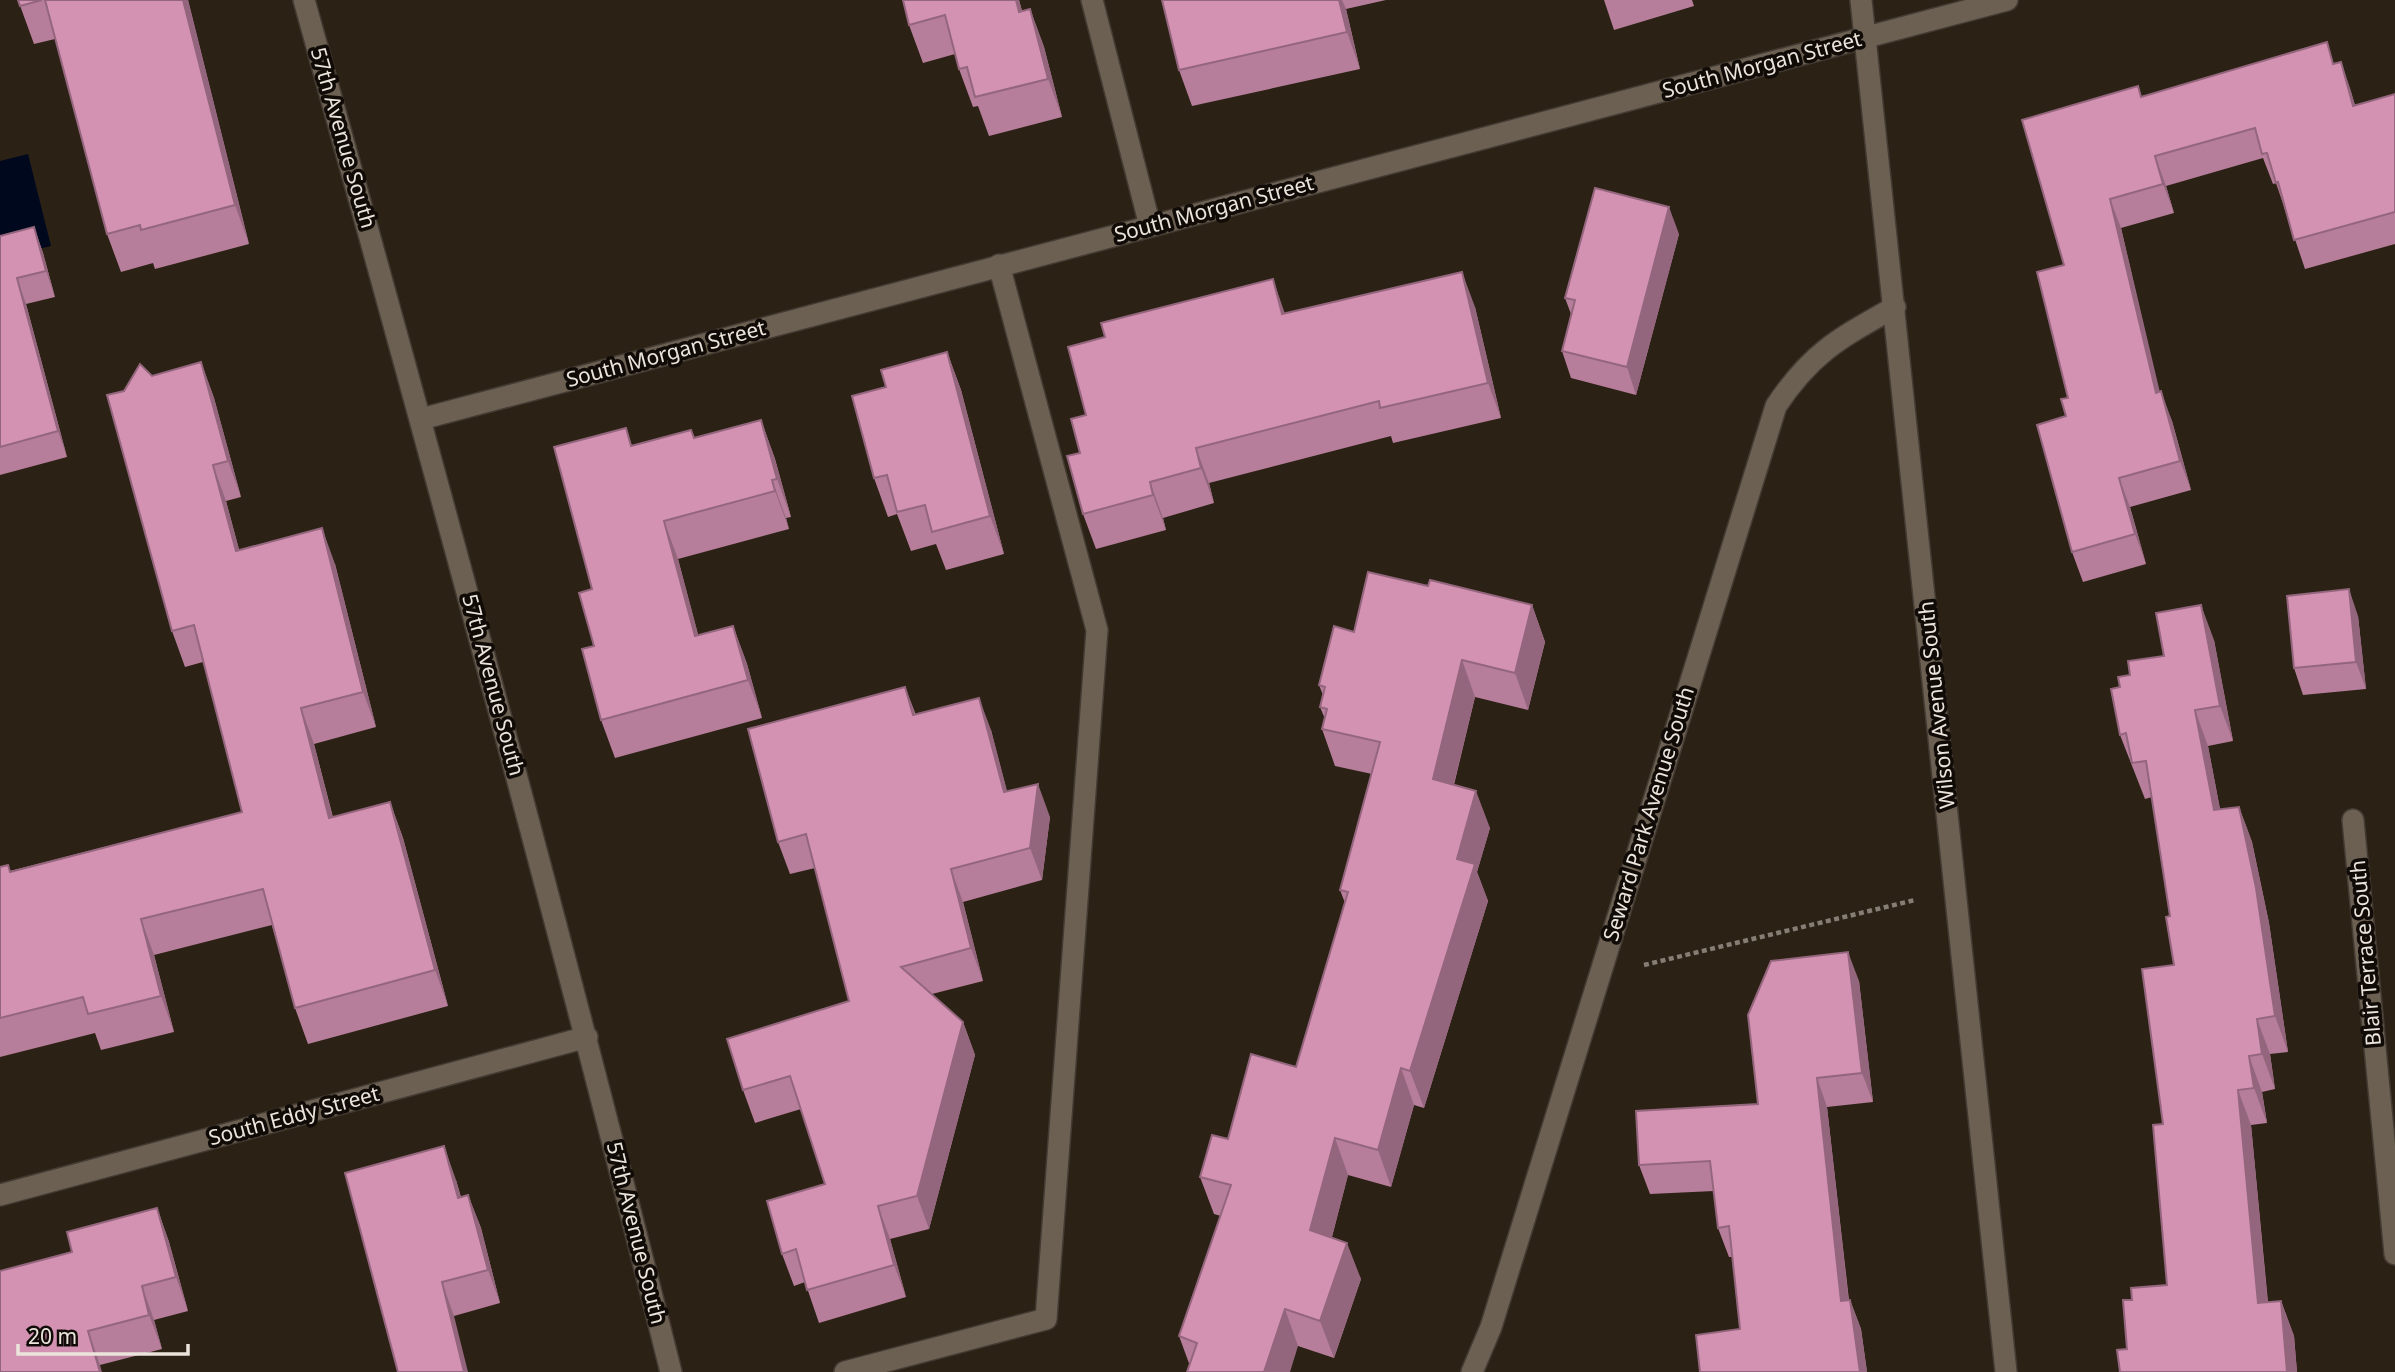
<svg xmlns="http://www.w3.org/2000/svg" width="2395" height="1372" font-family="'Noto Sans',sans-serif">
<rect width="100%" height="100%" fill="#2b2115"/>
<path fill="#00081e" d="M 28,154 L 51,246 L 0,258 L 0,161 Z"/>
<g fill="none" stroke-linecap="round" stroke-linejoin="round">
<defs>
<g id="lane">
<path d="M 1092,0 L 1150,226"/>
<path d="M 845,1372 L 1046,1319 L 1097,630 L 999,265"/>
</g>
<g id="street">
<path d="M 304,0 C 431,456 556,913 671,1372"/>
<path d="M 421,419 L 2007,0"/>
<path d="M 2353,820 L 2395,1254"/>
<path d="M 0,1195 L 587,1037"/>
</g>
<g id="secondary">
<path d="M 1861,0 L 2006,1372"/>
<path d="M 1472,1372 L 1491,1327 L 1776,406 C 1812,352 1840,338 1895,307"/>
</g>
</defs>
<use href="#lane" stroke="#433a32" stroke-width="24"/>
<use href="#street" stroke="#433a32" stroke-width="24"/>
<use href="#secondary" stroke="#433a32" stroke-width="24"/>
<path stroke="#867e74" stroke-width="4.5" stroke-dasharray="5 3.5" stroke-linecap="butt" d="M 1644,965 L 1915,900"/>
<use href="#lane" stroke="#6b6052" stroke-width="21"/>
<use href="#street" stroke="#6b6052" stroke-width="21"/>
<use href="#secondary" stroke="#6b6052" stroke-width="21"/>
</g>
<g fill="#b67e9a">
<path d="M 18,0 L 188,0 L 249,244 L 155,269 L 153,263 L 121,272 L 107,234 L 55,39 L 34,44 Z"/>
<path d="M 903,0 L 1019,0 L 1022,11 L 1030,9 L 1044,47 L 1062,117 L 989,136 L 978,106 L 973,107 L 959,69 L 955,54 L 923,63 L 909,25 Z"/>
<path d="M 1162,0 L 1386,0 L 1346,9 L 1360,69 L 1192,106 L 1179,70 Z"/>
<path d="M 1604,0 L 1692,0 L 1694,6 L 1614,30 Z"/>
<path d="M 2341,62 L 2355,105 L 2395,94 L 2395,244 L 2305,269 L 2276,183 L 2273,184 L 2263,158 L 2166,186 L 2174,213 L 2121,228 L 2159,392 L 2172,421 L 2191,490 L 2130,507 L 2146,564 L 2083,582 L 2072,552 L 2066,416 L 2068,398 L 2064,265 L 2142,96 Z"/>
<path d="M 34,227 L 43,253 L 55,297 L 26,304 L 67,457 L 0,475 L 0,236 Z"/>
<path d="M 1679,234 L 1636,395 L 1571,378 L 1562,351 L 1571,314 L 1565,298 Z"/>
<path d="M 1475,307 L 1501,418 L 1393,443 L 1391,436 L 1209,483 L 1214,503 L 1163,518 L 1166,530 L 1096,549 L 1083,514 L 1080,453 L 1086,415 L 1285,313 Z"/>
<path d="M 947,352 L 961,390 L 1004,554 L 946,570 L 936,544 L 911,551 L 897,514 L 888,517 L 874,478 L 886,387 Z"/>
<path d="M 201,362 L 214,398 L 241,497 L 226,501 L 239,550 L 335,564 L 376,727 L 314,744 L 333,817 L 390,802 L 403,838 L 448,1006 L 308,1044 L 295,1008 L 272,925 L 154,955 L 174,1032 L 101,1050 L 95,1033 L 0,1057 L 0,867 L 10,871 L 242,812 L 203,662 L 185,667 L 172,631 L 124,391 L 152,376 Z"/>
<path d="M 761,420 L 775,459 L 791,517 L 786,518 L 789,529 L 678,559 L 698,635 L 733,626 L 747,664 L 762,718 L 615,758 L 601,720 L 594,646 L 626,428 L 632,446 L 694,438 Z"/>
<path d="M 1428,586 L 1532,605 L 1545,642 L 1528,710 L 1475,697 L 1454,785 L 1490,828 L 1477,872 L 1488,901 L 1424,1108 L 1414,1105 L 1391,1187 L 1348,1175 L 1332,1237 L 1361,1279 L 1334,1358 L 1298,1346 L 1190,1366 L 1179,1336 L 1221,1216 L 1214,1214 L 1200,1177 L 1228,1139 L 1296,1067 L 1345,903 L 1340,890 L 1372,774 L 1335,766 L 1322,729 L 1325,719 L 1320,707 L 1323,695 L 1319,685 L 1354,632 Z"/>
<path d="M 2358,616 L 2366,689 L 2303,695 L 2294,668 Z"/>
<path d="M 2214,640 L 2233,741 L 2208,746 L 2220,809 L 2239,807 L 2252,842 L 2269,923 L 2288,1052 L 2270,1054 L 2275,1089 L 2262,1092 L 2267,1123 L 2251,1125 L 2268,1302 L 2281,1301 L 2294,1336 L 2297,1372 L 2120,1372 L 2127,1349 L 2132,1300 L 2167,1285 L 2163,1124 L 2174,965 L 2170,916 L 2152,797 L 2145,799 L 2120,735 L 2120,687 L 2130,675 L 2164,656 Z"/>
<path d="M 905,687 L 916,715 L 991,730 L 1007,792 L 1050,817 L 1042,880 L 963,902 L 983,981 L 932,994 L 963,1022 L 975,1055 L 929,1229 L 890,1239 L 906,1297 L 819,1323 L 805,1282 L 794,1286 L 782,1254 L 825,1184 L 801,1109 L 755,1123 L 743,1090 L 849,1001 L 815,868 L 790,874 L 778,842 Z"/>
<path d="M 1859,981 L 1873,1102 L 1827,1107 L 1849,1300 L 1850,1300 L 1861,1329 L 1867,1372 L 1700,1372 L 1740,1329 L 1732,1257 L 1729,1257 L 1718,1228 L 1714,1191 L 1650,1194 L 1639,1165 L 1758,1104 Z"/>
<path d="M 456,1180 L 461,1197 L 468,1195 L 481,1228 L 500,1303 L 454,1316 L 398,1372 Z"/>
<path d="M 157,1208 L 169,1242 L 188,1311 L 154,1320 L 162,1349 L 100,1365 L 0,1372 L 72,1252 Z"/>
</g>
<g fill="#94667d">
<path d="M 183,0 L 188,0 L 249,244 L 235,205 Z"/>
<path d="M 1016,0 L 1019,0 L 1033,50 L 1019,12 Z"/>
<path d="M 1339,0 L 1342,0 L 1346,9 L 1360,69 L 1347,32 Z"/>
<path d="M 1030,9 L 1044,47 L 1062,117 L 1048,79 Z"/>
<path d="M 2341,62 L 2351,91 L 2363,135 L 2353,106 Z"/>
<path d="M 2155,156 L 2166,186 L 2174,213 L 2163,184 Z"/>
<path d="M 2110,199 L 2121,228 L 2167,422 L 2156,393 Z"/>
<path d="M 1669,207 L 1679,234 L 1636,395 L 1627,367 Z"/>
<path d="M 34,227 L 43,253 L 55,297 L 46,271 Z"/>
<path d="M 1462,272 L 1475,307 L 1501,418 L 1488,383 Z"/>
<path d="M 17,278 L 26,304 L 67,457 L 58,431 Z"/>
<path d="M 1273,279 L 1285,314 L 1282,314 Z"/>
<path d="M 947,352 L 961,390 L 1004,554 L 990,516 Z"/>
<path d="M 201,362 L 214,398 L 241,497 L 228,461 Z"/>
<path d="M 2161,391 L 2172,421 L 2191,490 L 2180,461 Z"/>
<path d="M 761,420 L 775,459 L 791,517 L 777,479 Z"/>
<path d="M 1196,448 L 1209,483 L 1214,503 L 1201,468 Z"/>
<path d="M 213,465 L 226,501 L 249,586 L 236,551 Z"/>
<path d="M 2119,478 L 2130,507 L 2146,564 L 2135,534 Z"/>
<path d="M 772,480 L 786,518 L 789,529 L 775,491 Z"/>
<path d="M 1150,482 L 1163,518 L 1166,530 L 1153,495 Z"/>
<path d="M 664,521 L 678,559 L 709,675 L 695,636 Z"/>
<path d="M 322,528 L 335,564 L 376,727 L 363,692 Z"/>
<path d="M 2349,589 L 2358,616 L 2366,689 L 2356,662 Z"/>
<path d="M 1532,605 L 1545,642 L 1528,710 L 1515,673 Z"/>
<path d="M 2201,605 L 2214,640 L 2233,741 L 2220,706 Z"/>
<path d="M 733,626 L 747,664 L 762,718 L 748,680 Z"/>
<path d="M 1462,660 L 1475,697 L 1446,816 L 1433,779 Z"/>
<path d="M 905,687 L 917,720 L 913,715 Z"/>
<path d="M 979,698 L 991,730 L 1016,825 L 1004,792 Z"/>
<path d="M 301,708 L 314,744 L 342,854 L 329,818 Z"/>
<path d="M 2195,710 L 2208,746 L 2227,846 L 2214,810 Z"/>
<path d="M 1038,784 L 1050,817 L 1042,880 L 1030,848 Z"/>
<path d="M 1476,791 L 1490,828 L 1477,872 L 1488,901 L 1424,1108 L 1410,1071 L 1457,859 Z"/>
<path d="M 390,802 L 403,838 L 448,1006 L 435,970 Z"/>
<path d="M 2239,807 L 2252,842 L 2269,923 L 2288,1052 L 2275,1016 Z"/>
<path d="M 951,869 L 963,902 L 983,981 L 971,948 Z"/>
<path d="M 141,919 L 154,955 L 174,1032 L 161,996 Z"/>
<path d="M 1848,952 L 1859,981 L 1873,1102 L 1862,1073 Z"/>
<path d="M 2257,1019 L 2270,1054 L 2275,1089 L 2262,1054 Z"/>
<path d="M 963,1022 L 975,1055 L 929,1229 L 917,1196 Z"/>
<path d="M 2249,1056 L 2262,1092 L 2267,1123 L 2254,1088 Z"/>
<path d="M 1401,1068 L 1414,1105 L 1391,1187 L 1378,1150 Z"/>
<path d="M 1817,1078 L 1827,1107 L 1852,1330 L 1841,1301 Z"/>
<path d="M 2238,1090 L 2251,1125 L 2271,1338 L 2258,1303 Z"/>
<path d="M 1335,1138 L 1348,1175 L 1324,1267 L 1310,1230 Z"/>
<path d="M 444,1146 L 456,1180 L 470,1231 L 458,1198 Z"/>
<path d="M 468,1195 L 481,1228 L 500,1303 L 488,1270 Z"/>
<path d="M 878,1206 L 890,1239 L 906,1297 L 894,1265 Z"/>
<path d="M 157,1208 L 169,1242 L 188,1311 L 176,1277 Z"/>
<path d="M 1347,1243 L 1361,1279 L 1334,1358 L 1320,1321 Z"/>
<path d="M 442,1282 L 454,1316 L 468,1372 L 464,1372 Z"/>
<path d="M 142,1286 L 154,1320 L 162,1349 L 149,1315 Z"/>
<path d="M 1850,1300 L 1861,1329 L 1867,1372 L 1860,1372 Z"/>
<path d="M 2281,1301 L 2294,1336 L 2297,1372 L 2287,1372 Z"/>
<path d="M 1285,1309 L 1298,1346 L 1290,1372 L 1264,1372 Z"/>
<path d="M 88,1331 L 100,1365 L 102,1372 L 100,1372 Z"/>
</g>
<g fill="#d492b3" stroke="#94667d" stroke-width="2">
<path d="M 18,0 L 42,0 L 20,6 Z"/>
<path d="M 45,0 L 183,0 L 235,205 L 141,230 L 140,225 L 107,234 Z"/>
<path d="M 903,0 L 1016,0 L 1019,12 L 1030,9 L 1048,79 L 975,97 L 967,67 L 959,69 L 945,15 L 909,25 Z"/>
<path d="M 1162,0 L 1339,0 L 1347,32 L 1179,70 Z"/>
<path d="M 2327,42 L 2333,64 L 2341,62 L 2353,106 L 2395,94 L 2395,212 L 2294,240 L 2278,182 L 2276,183 L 2267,153 L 2262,154 L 2255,128 L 2155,156 L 2163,184 L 2110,199 L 2156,393 L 2161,391 L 2180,461 L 2119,478 L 2135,534 L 2072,552 L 2037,425 L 2066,416 L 2061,399 L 2068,398 L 2037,272 L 2064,265 L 2022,120 L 2138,86 L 2141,97 Z"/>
<path d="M 1595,188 L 1669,207 L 1627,367 L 1562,351 L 1575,300 L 1565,298 Z"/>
<path d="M 34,227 L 46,271 L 17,278 L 58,431 L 0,447 L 0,236 Z"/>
<path d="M 1462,272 L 1488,383 L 1380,408 L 1379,401 L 1196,448 L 1201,468 L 1150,482 L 1153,495 L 1083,514 L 1067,456 L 1080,453 L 1071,419 L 1086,415 L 1068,347 L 1105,337 L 1101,323 L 1273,279 L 1282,314 Z"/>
<path d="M 947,352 L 990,516 L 932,532 L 925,505 L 897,512 L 887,475 L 874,478 L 852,396 L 886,387 L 881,370 Z"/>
<path d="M 201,362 L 228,461 L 213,465 L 236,551 L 322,528 L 363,692 L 301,708 L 329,818 L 390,802 L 435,970 L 295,1008 L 263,889 L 141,919 L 161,996 L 88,1014 L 83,997 L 0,1018 L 0,867 L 8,865 L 10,872 L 242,812 L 194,625 L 172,631 L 107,395 L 124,391 L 140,364 L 152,376 Z"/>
<path d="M 761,420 L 777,479 L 772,480 L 775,491 L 664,521 L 695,636 L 733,626 L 748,680 L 601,720 L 582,649 L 594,646 L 579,593 L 592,589 L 554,447 L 626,428 L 631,446 L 691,430 L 694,438 Z"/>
<path d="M 1368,572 L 1428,586 L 1430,580 L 1532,605 L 1515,673 L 1462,660 L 1433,779 L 1476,791 L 1457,859 L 1475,864 L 1410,1071 L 1401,1068 L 1378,1150 L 1335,1138 L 1310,1230 L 1347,1243 L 1320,1321 L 1285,1309 L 1264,1372 L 1187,1372 L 1197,1343 L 1179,1336 L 1231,1185 L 1200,1177 L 1212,1135 L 1228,1139 L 1251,1054 L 1296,1067 L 1348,892 L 1340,890 L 1380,742 L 1322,729 L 1327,709 L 1320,707 L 1325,687 L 1319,685 L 1334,626 L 1354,632 Z"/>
<path d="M 2349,589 L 2356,662 L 2294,668 L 2287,596 Z"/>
<path d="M 2201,605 L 2220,706 L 2195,710 L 2214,810 L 2239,807 L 2256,888 L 2275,1016 L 2257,1019 L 2262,1054 L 2249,1056 L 2254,1088 L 2238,1090 L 2258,1303 L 2281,1301 L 2287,1372 L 2120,1372 L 2117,1350 L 2127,1349 L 2123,1300 L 2132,1300 L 2131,1288 L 2167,1285 L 2153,1125 L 2163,1124 L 2142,969 L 2174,965 L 2166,917 L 2170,916 L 2146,761 L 2132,763 L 2126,733 L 2120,735 L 2111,689 L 2120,687 L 2118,677 L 2130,675 L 2128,661 L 2164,656 L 2156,613 Z"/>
<path d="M 905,687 L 913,715 L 979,698 L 1004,792 L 1038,784 L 1030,848 L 951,869 L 971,948 L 901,967 L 963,1022 L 917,1196 L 878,1206 L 894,1265 L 807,1290 L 796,1249 L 782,1254 L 767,1201 L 825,1184 L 790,1076 L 743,1090 L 727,1039 L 849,1001 L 806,834 L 778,842 L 748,729 Z"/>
<path d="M 1848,952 L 1862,1073 L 1817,1078 L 1841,1301 L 1850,1300 L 1860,1372 L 1700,1372 L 1696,1335 L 1740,1329 L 1729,1226 L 1718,1228 L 1710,1161 L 1639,1165 L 1636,1111 L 1758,1104 L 1748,1015 L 1771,961 Z"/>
<path d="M 444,1146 L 458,1198 L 468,1195 L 488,1270 L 442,1282 L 464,1372 L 398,1372 L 345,1173 Z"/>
<path d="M 157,1208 L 176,1277 L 142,1286 L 149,1315 L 88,1331 L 100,1372 L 0,1372 L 0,1271 L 72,1252 L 67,1232 Z"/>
</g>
<g text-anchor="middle" stroke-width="7" stroke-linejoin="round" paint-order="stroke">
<g font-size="21" fill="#ebe4dc" stroke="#100b07">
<text transform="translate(1762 65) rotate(-15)" y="7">South Morgan Street</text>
<text transform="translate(343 138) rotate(74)" y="7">57th Avenue South</text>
<text transform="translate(1214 209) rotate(-15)" y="7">South Morgan Street</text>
<text transform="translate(666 354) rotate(-15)" y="7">South Morgan Street</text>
<text transform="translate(493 685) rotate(75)" y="7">57th Avenue South</text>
<text transform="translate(1937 705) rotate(-96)" y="7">Wilson Avenue South</text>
<text transform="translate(1649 814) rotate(-73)" y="7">Seward Park Avenue South</text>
<text transform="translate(2366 953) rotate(-95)" y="7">Blair Terrace South</text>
<text transform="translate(294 1116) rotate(-15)" y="7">South Eddy Street</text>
<text transform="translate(636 1233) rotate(76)" y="7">57th Avenue South</text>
</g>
</g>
<path d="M18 1344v10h170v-10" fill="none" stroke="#ebe4dc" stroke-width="3.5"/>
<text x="28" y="1344" font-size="21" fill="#ebe4dc" stroke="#100b07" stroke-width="5" paint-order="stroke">20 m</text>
</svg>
